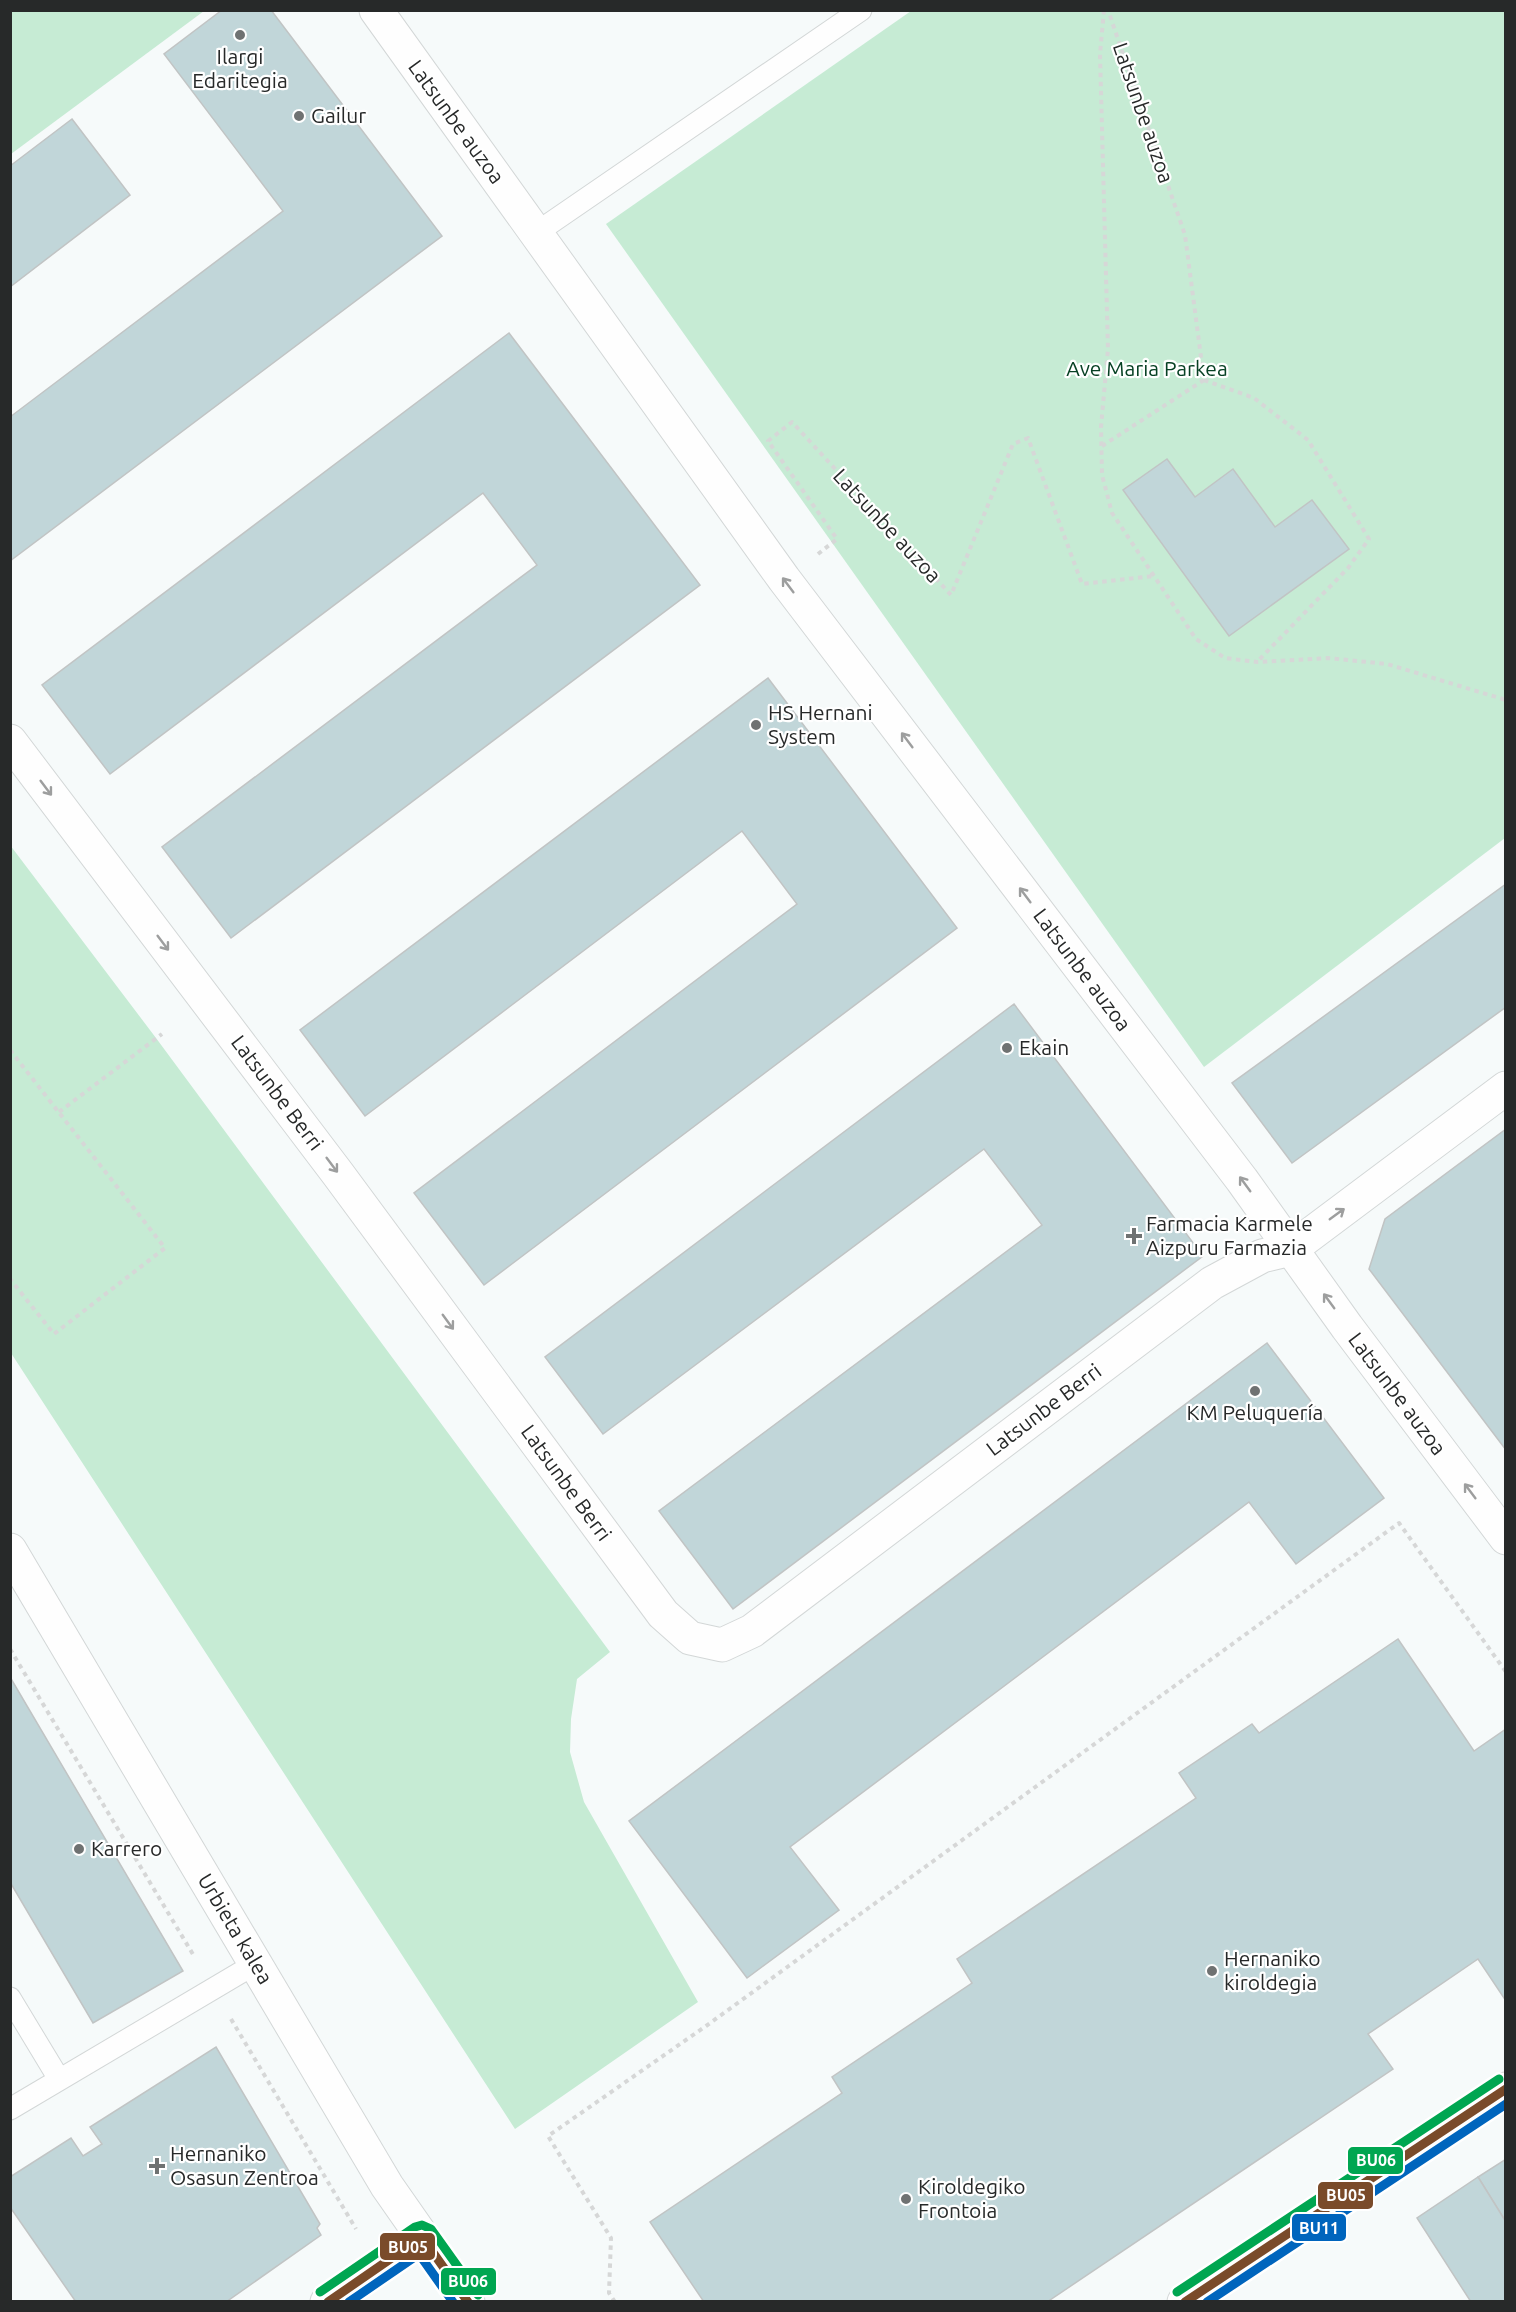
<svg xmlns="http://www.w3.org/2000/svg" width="1516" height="2312" font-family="Ubuntu,sans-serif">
<rect width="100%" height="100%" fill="#f6fafa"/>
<g fill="#c6ebd4">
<path d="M 11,10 L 204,10 L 204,11 L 11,154 Z"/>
<path d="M 911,11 L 1505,11 L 1505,838 L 1204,1067 L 606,224 Z"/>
<path d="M 10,845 L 156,1038 L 610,1652 L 577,1679 L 571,1719 L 570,1752 L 584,1802 L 698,2002 L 515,2129 L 11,1353 Z"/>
</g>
<g fill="#c1d6d9" stroke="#c1c4c4" stroke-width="1.5">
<path d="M 222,10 L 271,10 L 442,236 L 10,561 L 10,417 L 283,211 L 164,54 Z"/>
<path d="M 72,119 L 130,195 L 10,287 L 10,166 Z"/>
<path d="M 509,333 L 700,585 L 231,938 L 162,847 L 537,565 L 483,493 L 110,774 L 42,685 Z"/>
<path d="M 1167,459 L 1195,497 L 1233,469 L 1275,527 L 1312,500 L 1349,549 L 1229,636 L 1123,490 Z"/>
<path d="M 768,678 L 957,928 L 484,1285 L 414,1193 L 797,904 L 742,831 L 365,1116 L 300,1030 Z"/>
<path d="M 1506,884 L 1506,1007 L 1292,1163 L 1232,1083 Z"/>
<path d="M 1014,1004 L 1203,1256 L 733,1609 L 659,1511 L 1042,1225 L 984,1149 L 603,1434 L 545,1357 Z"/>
<path d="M 1506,1129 L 1506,1450 L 1369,1269 L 1385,1219 Z"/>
<path d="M 1267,1343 L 1384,1498 L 1296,1564 L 1249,1502 L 790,1847 L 839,1910 L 747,1978 L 629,1821 Z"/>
<path d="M 1398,1639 L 1474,1751 L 1506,1729 L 1506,2001 L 1478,1959 L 1368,2034 L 1393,2069 L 1047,2302 L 704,2302 L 650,2222 L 842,2093 L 832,2077 L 972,1983 L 957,1959 L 1196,1798 L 1179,1773 L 1252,1724 L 1259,1733 Z"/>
<path d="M 10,1677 L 183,1971 L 93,2023 L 10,1882 Z"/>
<path d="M 216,2047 L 320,2224 L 317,2228 L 321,2235 L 226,2302 L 76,2302 L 10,2207 L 10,2177 L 71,2138 L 83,2156 L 102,2144 L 90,2127 Z"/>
<path d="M 1506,2159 L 1506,2222 L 1478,2177 Z"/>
<path d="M 1478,2177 L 1506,2222 L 1506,2302 L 1471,2302 L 1417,2218 Z"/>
</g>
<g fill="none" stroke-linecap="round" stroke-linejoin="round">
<defs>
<g id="lane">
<path d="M 536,233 L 861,10"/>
<path d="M 10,1998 L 59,2079"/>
<path d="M 10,2109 L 255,1964"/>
</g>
<g id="street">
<path d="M 376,10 L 784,579 L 1242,1180 L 1347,1327 L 1506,1538"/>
<path d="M 10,741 L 338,1174 L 663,1614 L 690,1638 L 722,1645 L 752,1631 L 1212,1283 L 1262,1256 L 1291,1249 L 1506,1088"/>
<path d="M 10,1550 L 387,2186 L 468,2302"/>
<path d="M 327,2302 L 422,2237"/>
<path d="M 1184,2302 L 1506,2089"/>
</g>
</defs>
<use href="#lane" stroke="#d3d7d7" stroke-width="23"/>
<use href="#street" stroke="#d3d7d7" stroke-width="35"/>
<g stroke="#d6d7d7" stroke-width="4" stroke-dasharray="4.5 4.5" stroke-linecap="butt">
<path d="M 1104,10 L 1100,54 L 1108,349 L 1101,427 L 1102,475 L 1112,513 L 1196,639 L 1225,658 L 1257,662 L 1328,658 L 1387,664 L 1506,700"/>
<path d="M 1204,380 L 1254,398 L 1308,440 L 1369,539 L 1348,568 L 1257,662"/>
<path d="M 1102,446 L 1204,380 L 1185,235 L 1108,10"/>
<path d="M 818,554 L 837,539 L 768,441 L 792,422 L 951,595 L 1013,444 L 1028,438 L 1082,584 L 1154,576"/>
<path d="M 10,1050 L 165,1248 L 54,1334 L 10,1279"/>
<path d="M 59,1112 L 162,1034"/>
<path d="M 10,1649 L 194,1956"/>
<path d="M 231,2019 L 356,2229"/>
<path d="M 615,2302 L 609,2293 L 611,2238 L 548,2136 L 706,2026 L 1399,1523 L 1506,1672"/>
</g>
<use href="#lane" stroke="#fefefe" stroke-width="21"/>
<use href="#street" stroke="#fefefe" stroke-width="33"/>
<defs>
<g id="bus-1">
<path d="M 328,2302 L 422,2237 L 468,2302"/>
<path d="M 1185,2302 L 1506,2089"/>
</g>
<g id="bus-2">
<path d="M 349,2302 L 419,2254 L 453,2302"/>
<path d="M 1207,2302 L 1506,2104"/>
</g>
<g id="bus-3">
<path d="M 320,2292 L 415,2227 L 422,2225 L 431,2229 L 478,2295"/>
<path d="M 1177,2292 L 1499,2079"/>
</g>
</defs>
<use href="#bus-1" stroke="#fff" stroke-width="14"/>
<use href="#bus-2" stroke="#fff" stroke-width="14"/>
<use href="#bus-3" stroke="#fff" stroke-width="14"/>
<use href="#bus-1" stroke="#7a4b2a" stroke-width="9"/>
<use href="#bus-2" stroke="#0065bd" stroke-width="9"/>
<use href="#bus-3" stroke="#00a651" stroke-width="9"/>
</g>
<defs><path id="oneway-shaft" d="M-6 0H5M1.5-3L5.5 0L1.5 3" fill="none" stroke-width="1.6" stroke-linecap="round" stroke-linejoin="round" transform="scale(1.5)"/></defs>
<g stroke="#9d9e9e">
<use href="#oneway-shaft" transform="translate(788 585) rotate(-127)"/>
<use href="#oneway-shaft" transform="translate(907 740) rotate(-127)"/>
<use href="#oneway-shaft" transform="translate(46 788) rotate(53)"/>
<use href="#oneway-shaft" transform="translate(1025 895) rotate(-127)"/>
<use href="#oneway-shaft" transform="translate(163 943) rotate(53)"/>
<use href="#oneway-shaft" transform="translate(332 1165) rotate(53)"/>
<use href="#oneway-shaft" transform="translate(1245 1184) rotate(-126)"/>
<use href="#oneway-shaft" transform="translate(1337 1214) rotate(-36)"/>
<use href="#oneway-shaft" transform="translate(1329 1301) rotate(-126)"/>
<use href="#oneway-shaft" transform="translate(448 1322) rotate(54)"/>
<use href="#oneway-shaft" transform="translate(1470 1491) rotate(-127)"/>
</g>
<g fill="#6f7272" stroke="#fff" stroke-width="2">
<circle cx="240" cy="35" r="6"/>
<circle cx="299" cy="116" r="6"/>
<circle cx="756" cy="725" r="6"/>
<circle cx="1007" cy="1048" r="6"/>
<path d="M1131 1227h6v6h6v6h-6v6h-6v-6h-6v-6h6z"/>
<circle cx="1255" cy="1391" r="6"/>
<circle cx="79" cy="1849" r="6"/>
<circle cx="1212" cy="1971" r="6"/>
<path d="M154 2157h6v6h6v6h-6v6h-6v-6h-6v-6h6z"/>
<circle cx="906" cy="2199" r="6"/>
</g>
<g text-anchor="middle" stroke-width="4.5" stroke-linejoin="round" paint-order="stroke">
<g font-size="21" fill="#272929" stroke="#fff" text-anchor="start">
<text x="240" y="64" text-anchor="middle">Ilargi<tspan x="240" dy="24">Edaritegia</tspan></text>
<text x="311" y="123">Gailur</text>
<text x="768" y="720">HS Hernani<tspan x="768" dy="24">System</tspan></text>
<text x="1019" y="1055">Ekain</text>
<text x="1146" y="1231">Farmacia Karmele<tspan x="1146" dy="24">Aizpuru Farmazia</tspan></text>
<text x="1255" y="1420" text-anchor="middle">KM Peluquería</text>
<text x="91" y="1856">Karrero</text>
<text x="1224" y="1966">Hernaniko<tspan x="1224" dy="24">kiroldegia</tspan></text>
<text x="170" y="2161">Hernaniko<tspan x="170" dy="24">Osasun Zentroa</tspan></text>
<text x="918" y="2194">Kiroldegiko<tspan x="918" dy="24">Frontoia</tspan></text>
</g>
<g font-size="21" fill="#272929" stroke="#fff">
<text transform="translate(1143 113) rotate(71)" y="7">Latsunbe auzoa</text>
<text transform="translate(456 122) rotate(54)" y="7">Latsunbe auzoa</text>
<text transform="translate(887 526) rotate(47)" y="7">Latsunbe auzoa</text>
<text transform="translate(1082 970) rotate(53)" y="7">Latsunbe auzoa</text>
<text transform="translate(277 1093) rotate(53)" y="7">Latsunbe Berri</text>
<text transform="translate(1397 1394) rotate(53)" y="7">Latsunbe auzoa</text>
<text transform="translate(1044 1410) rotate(-37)" y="7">Latsunbe Berri</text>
<text transform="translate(566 1483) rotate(54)" y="7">Latsunbe Berri</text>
<text transform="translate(235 1929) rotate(59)" y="7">Urbieta kalea</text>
</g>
<g font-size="21" fill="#074124" stroke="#fff">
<text x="1147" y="376">Ave Maria Parkea</text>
</g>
</g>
<g stroke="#fff" stroke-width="2">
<rect x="1347" y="2146" width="57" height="29" rx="6" fill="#00a651"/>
<rect x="1317" y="2181" width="57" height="29" rx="6" fill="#7a4b2a"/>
<rect x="1291" y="2213" width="56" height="29" rx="6" fill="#0065bd"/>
<rect x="379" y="2232" width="57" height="29" rx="6" fill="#7a4b2a"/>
<rect x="440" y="2267" width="57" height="29" rx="6" fill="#00a651"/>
</g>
<g font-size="16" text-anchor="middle" font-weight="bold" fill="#fff">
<text x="1376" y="2166">BU06</text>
<text x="1346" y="2201">BU05</text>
<text x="1319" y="2234">BU11</text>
<text x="408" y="2253">BU05</text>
<text x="468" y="2287">BU06</text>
</g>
<rect width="1516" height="2312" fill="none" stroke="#272929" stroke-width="24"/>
</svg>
